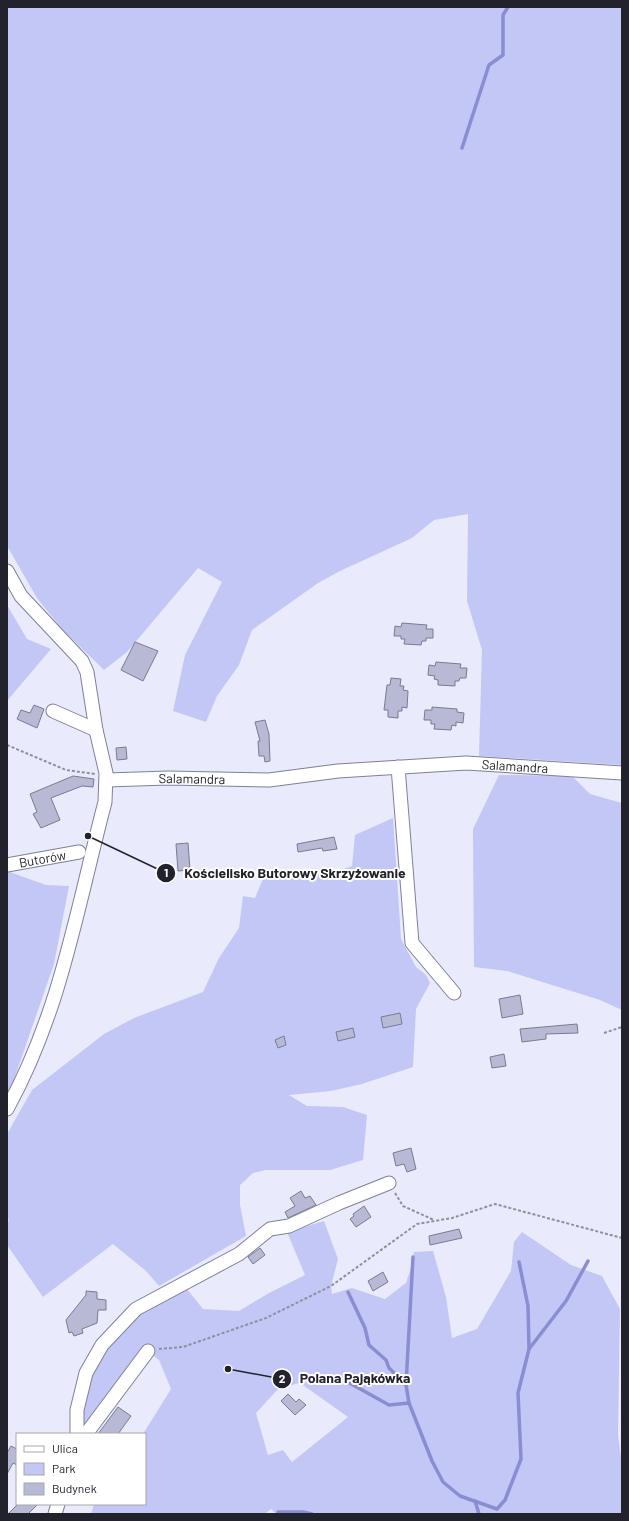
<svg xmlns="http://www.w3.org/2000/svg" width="629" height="1521" font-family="Barlow,sans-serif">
<rect width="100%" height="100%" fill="#e9eafb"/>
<g fill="#c3c7f6" fill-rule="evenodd">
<path d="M 7,7 L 622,7 L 622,765 L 479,756 L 482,650 L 467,601 L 468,514 L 434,520 L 412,538 L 340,571 L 318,583 L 252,630 L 239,665 L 217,696 L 206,722 L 173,711 L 185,655 L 222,582 L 198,568 L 127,652 L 104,670 L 61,628 L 37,598 L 7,546 Z"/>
<path d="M 7,605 L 27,639 L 51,649 L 7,701 Z"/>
<path d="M 499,775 L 572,776 L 590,794 L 622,803 L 622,1010 L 600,1000 L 507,971 L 474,967 L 473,829 Z"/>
<path d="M 393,818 L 401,939 L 416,967 L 426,975 L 430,983 L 416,1009 L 413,1067 L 362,1084 L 331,1091 L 289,1095 L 307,1106 L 343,1107 L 367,1115 L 363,1160 L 330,1170 L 266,1170 L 253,1173 L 240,1185 L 240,1205 L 246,1236 L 159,1286 L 146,1271 L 113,1244 L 43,1297 L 7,1245 L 7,1223 L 9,1220 L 7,1215 L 7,1134 L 32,1090 L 104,1034 L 134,1018 L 203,992 L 219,958 L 239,928 L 243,896 L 255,898 L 265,874 L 330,874 L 352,866 L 355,835 Z"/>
<path d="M 7,871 L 46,885 L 69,886 L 54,964 L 11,1088 L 7,1093 Z"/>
<path d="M 324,1221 L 338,1259 L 331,1286 L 332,1294 L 352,1288 L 385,1299 L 406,1283 L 411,1268 L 414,1252 L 433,1251 L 446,1297 L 452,1338 L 477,1329 L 511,1271 L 514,1242 L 522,1232 L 571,1265 L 602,1276 L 620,1309 L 618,1435 L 622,1464 L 622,1514 L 276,1514 L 271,1509 L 265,1514 L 91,1514 L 94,1504 L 145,1504 L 145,1434 L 143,1434 L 171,1389 L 159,1360 L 148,1351 L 81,1432 L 84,1396 L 92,1372 L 103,1350 L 139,1313 L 187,1289 L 203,1309 L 239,1311 L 269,1293 L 305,1275 L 287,1232 ZM 300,1383 L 348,1417 L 292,1462 L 283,1450 L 268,1455 L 256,1413 L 279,1388 Z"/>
</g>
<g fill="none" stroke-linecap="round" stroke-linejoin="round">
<g stroke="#8a8dd1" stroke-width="3.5">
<path d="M 462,148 L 489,65 L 503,55 L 503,15 L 508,7"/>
<path d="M 348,1292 L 365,1328 L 369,1345 L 386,1360 L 389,1368 L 406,1385 L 409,1403 L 432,1461 L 443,1482 L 460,1496 L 497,1509 L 505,1500 L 521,1459 L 518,1393 L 529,1349 L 528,1306 L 519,1262"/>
<path d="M 529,1349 L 566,1301 L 588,1261"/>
<path d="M 330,1379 L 346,1381 L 389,1405 L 409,1403"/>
<path d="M 406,1385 L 413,1257"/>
<path d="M 475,1501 L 479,1514"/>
<path d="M 278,1512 L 303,1512 L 312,1514"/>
</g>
</g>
<g fill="#b8bad5" stroke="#797b94">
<path d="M 402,623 L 427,625 L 426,629 L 433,629 L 433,638 L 426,638 L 426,641 L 422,641 L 421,645 L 404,644 L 405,639 L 401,639 L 401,636 L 394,636 L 395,626 L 401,627 Z"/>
<path d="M 135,642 L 158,651 L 143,681 L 121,670 Z"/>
<path d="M 436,662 L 461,664 L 460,668 L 467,668 L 466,678 L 460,678 L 459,681 L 455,681 L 455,686 L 438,685 L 438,680 L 434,679 L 435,676 L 428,675 L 429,665 L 435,666 Z"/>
<path d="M 391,678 L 401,679 L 400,686 L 404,686 L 403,690 L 408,691 L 407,708 L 402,707 L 402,711 L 398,711 L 398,718 L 388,717 L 388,710 L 384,710 L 387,685 L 390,685 Z"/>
<path d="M 34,705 L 44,709 L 37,728 L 17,719 L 21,710 L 30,713 Z"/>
<path d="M 432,707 L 457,709 L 457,712 L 464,713 L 463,723 L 456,722 L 456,726 L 452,725 L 451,730 L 434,729 L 435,724 L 431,724 L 431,720 L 424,720 L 425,710 L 432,710 Z"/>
<path d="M 265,720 L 269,734 L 270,761 L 265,762 L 264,756 L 259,756 L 258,741 L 260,741 L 255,722 Z"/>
<path d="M 126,747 L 127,759 L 117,760 L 116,748 Z"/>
<path d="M 73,776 L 94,779 L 93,787 L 82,786 L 51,798 L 60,820 L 41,828 L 33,814 L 37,812 L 30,794 Z"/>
<path d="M 334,837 L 337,849 L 323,851 L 322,848 L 298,852 L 297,844 Z"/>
<path d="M 188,843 L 190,870 L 178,871 L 176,844 Z"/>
<path d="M 520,995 L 523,1014 L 502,1018 L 499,999 Z"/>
<path d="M 400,1013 L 402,1024 L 383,1028 L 381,1017 Z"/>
<path d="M 577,1024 L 578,1033 L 546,1034 L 546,1039 L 522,1042 L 520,1029 Z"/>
<path d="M 353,1028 L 355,1037 L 338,1041 L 336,1032 Z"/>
<path d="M 284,1036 L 286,1045 L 278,1048 L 275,1040 Z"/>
<path d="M 504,1054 L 506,1066 L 492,1068 L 490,1057 Z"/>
<path d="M 411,1148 L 416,1169 L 407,1172 L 404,1164 L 396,1166 L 393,1153 Z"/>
<path d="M 301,1191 L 305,1198 L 310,1196 L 316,1205 L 288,1218 L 285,1212 L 295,1206 L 290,1198 Z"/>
<path d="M 364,1206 L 371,1217 L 356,1227 L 350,1219 L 354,1216 L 353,1214 Z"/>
<path d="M 459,1229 L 462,1238 L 430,1245 L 429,1236 Z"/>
<path d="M 260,1248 L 265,1255 L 253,1264 L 248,1257 Z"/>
<path d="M 383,1272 L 388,1282 L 373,1291 L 368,1281 Z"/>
<path d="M 86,1291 L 97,1292 L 97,1299 L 106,1300 L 106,1310 L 98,1310 L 97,1323 L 82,1329 L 83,1333 L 74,1336 L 72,1332 L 69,1333 L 66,1320 L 86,1295 Z"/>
<path d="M 288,1394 L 296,1402 L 299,1399 L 306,1405 L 295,1415 L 281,1401 Z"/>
<path d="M 118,1407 L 131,1416 L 118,1434 L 98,1434 Z"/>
<path d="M 11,1446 L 17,1449 L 17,1465 L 13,1463 L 7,1474 L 7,1453 Z"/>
<path d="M 18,1504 L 38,1504 L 28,1514 L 8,1514 Z"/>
</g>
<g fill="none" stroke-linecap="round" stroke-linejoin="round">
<defs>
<g id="minor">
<path d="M 7,571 L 21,596 L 82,661 L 87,672 L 96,730 L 106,773 L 105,802 C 77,908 61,1011 7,1109"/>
<path d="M 53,711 L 96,730"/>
<path d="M 398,767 L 412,943 L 454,993"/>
<path id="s1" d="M 107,780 L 168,778 L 269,780 L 338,771 L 466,763 L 622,773"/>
<path id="s2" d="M 7,865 L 79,852"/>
<path d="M 77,1434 L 77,1410 L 86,1373 L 102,1345 L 136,1309 L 239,1254 L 270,1229 L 289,1226 L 339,1203 L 389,1183"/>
<path d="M 86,1434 L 148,1351"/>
<path d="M 55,1514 L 58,1504"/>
</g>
</defs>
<use href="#minor" stroke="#7e8099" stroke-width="15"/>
<g stroke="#8f8f9d" stroke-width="2" stroke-dasharray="3 2" stroke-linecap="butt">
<path d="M 7,745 L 66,770 L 95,774"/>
<path d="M 604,1033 L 622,1027"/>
<path d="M 395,1193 L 403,1206 L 434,1220"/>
<path d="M 159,1349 L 183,1347 L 266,1318 L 331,1286 L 417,1224 L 452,1218 L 495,1204 L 622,1238"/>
</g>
<use href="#minor" stroke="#fff" stroke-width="13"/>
</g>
<g text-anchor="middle" stroke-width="4" stroke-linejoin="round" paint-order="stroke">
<g font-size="13" fill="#22222d" stroke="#fff">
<text dy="5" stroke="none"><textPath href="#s1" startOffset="409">Salamandra</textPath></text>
<text dy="5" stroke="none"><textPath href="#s1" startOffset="85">Salamandra</textPath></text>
<text dy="5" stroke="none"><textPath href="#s2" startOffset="36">Butorów</textPath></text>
</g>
</g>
<path fill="none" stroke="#22222d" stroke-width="1.5" d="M88 836L166 873M228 1369L282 1379"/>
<g fill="#22222d" stroke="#fff" stroke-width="1.5">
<circle cx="88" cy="836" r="4"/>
<circle cx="228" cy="1369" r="4"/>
<circle cx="166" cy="873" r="10"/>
<circle cx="282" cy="1379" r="10"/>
</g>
<g font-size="12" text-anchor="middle" font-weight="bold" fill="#fff">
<text x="166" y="877">1</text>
<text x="282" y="1383">2</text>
</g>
<g font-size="14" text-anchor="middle" font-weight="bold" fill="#22222d" stroke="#fff" stroke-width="4" stroke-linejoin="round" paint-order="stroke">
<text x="295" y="878">Kościelisko Butorowy Skrzyżowanie</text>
<text x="355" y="1383">Polana Pająkówka</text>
</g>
<rect width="629" height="1521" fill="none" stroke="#22222d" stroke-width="16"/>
<rect x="16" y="1433" width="130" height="72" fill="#ffffff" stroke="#a7a7ab"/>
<rect x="24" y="1446" width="20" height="6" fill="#ffffff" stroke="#a7a7ab"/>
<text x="52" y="1453" font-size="12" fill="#22222d">Ulica</text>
<rect x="24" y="1463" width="20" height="12" fill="#c3c7f6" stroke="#a7a7ab"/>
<text x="52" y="1473" font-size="12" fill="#22222d">Park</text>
<rect x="24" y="1483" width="20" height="12" fill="#b8bad5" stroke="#a7a7ab"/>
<text x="52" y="1493" font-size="12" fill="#22222d">Budynek</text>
</svg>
